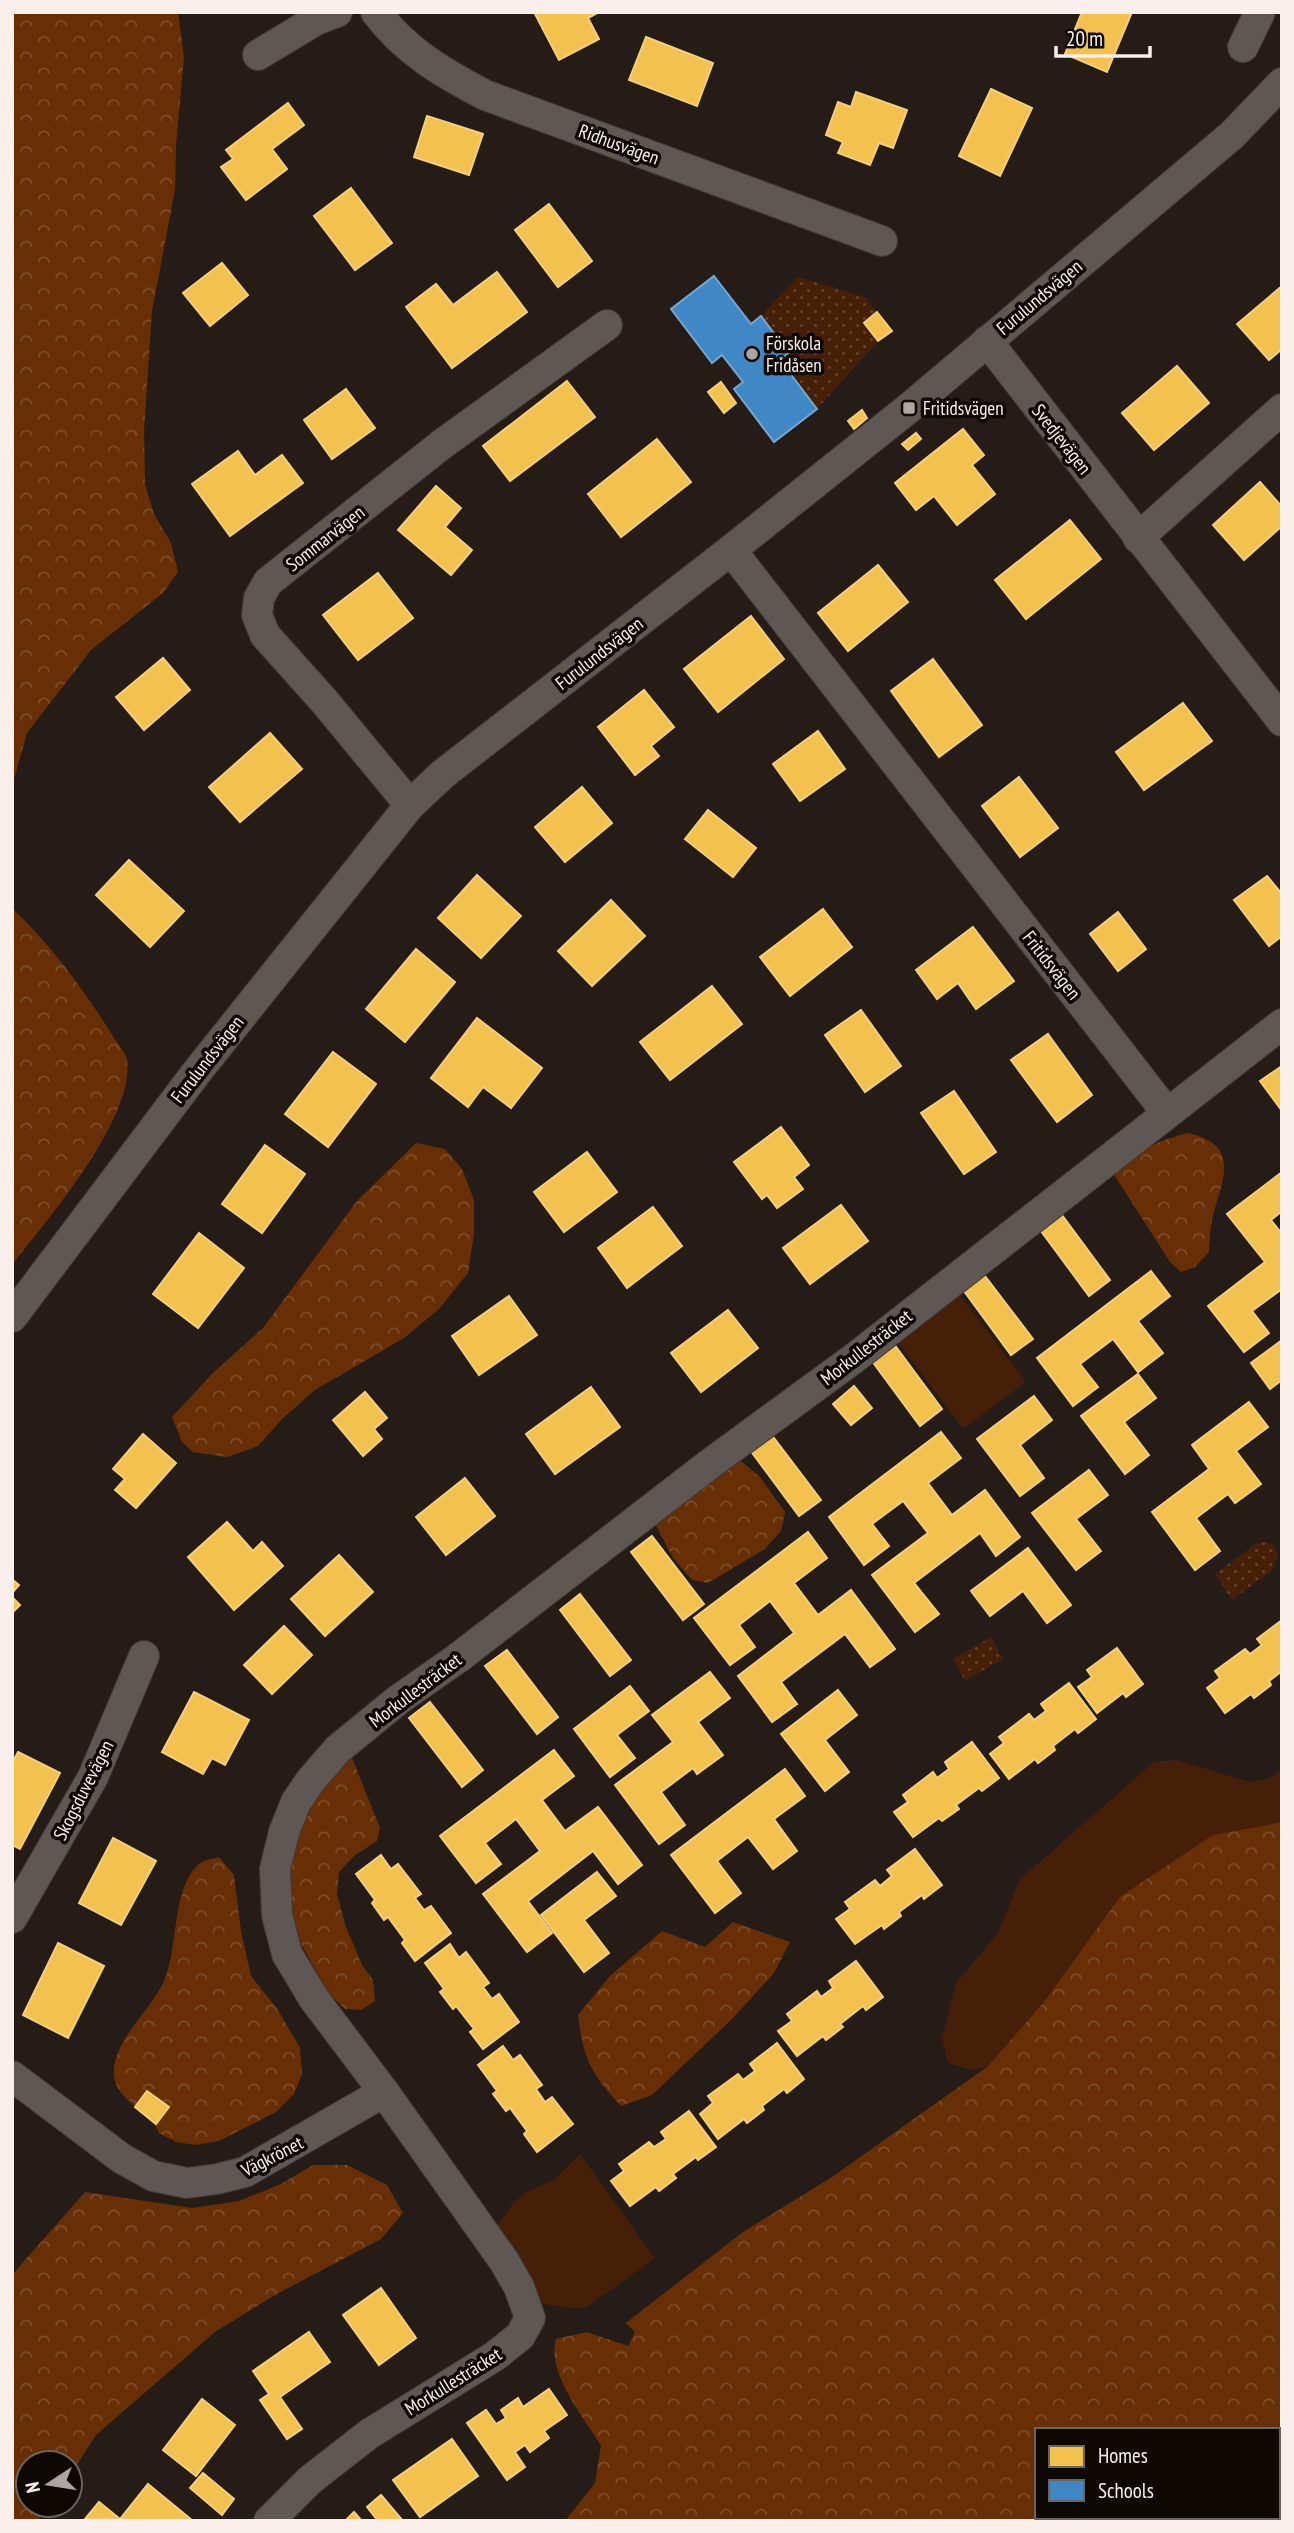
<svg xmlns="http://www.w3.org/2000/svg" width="1294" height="2533" font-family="'PT Sans Narrow',sans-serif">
<defs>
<pattern id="forest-crowns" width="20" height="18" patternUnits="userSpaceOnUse" patternTransform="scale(1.75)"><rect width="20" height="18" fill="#682f06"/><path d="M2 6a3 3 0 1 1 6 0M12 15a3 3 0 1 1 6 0" fill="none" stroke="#7e4d2a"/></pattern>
<pattern id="park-dots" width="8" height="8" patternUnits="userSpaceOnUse" patternTransform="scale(1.75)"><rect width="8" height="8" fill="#451f08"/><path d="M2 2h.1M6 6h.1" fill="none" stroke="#61402c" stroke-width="1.8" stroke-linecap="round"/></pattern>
</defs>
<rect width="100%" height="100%" fill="#251c18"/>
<g fill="#451f08">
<path d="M 951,1283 L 1026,1382 L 963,1429 L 889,1330 Z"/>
<path d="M 1177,1760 L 1250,1782 L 1269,1778 L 1282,1769 L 1282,1822 L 1213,1835 L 1044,2002 L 987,2067 L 971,2070 L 948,2063 L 942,2039 L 956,1983 L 998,1933 L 1020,1879 L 1154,1762 Z"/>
<path d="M 580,2154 L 655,2258 L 586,2308 L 569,2308 L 540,2303 L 495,2230 L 513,2203 L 526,2192 L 554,2180 Z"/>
</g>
<g fill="url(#forest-crowns)" fill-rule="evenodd">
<path d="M 12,12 L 178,12 L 184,57 L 176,145 L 175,190 L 152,311 L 144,431 L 145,485 L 154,514 L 171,543 L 178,572 L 163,593 L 91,650 L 27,733 L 12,786 Z"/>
<path d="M 12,908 C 52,946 85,991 114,1038 C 118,1044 126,1053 127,1060 C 135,1118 47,1220 12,1265 Z"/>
<path d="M 1187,1133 C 1235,1143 1227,1171 1215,1208 C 1210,1223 1210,1237 1209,1252 L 1195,1267 L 1181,1272 L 1170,1262 L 1113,1173 C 1140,1151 1153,1142 1187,1133 Z"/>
<path d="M 416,1143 L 445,1149 L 462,1169 L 474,1200 L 474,1233 L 468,1273 L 439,1309 L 404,1338 L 315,1390 L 282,1419 L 258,1446 L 227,1457 L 193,1452 L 182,1442 L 172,1417 L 213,1373 L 263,1328 L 357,1201 Z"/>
<path d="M 741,1461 L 760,1477 L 785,1512 L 781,1531 L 765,1549 L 708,1583 L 692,1580 L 673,1558 L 652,1518 L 718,1468 Z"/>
<path d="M 348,1748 L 380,1828 L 377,1841 L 354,1856 L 339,1872 L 337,1894 L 346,1927 L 362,1965 L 373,1980 L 375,2001 L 361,2010 L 345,2009 L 328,1993 L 299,1940 L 287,1896 L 297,1810 Z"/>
<path d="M 1282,1822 L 1282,2521 L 565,2521 L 595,2483 L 601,2445 C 584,2418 546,2372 556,2339 L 587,2332 L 628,2346 L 635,2332 L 626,2323 L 743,2232 L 832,2177 L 987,2067 L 1044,2002 L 1120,1897 L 1213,1835 ZM 1037,2430 L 1278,2430 L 1278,2517 L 1037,2517 Z"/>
<path d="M 219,1857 L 234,1875 L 241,1931 L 251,1976 L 278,2010 L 300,2048 L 302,2074 L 294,2094 L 276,2112 L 219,2141 L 195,2145 L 176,2142 L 159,2133 C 153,2113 121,2103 115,2081 C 106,2046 152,2010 164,1981 C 179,1947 171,1889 199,1864 C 204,1860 213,1859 219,1857 Z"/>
<path d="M 733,1922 L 790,1942 L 774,1973 L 732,2019 L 652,2095 L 621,2106 C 591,2074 583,2058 578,2015 L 610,1976 L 662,1931 L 705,1947 Z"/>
<path d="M 313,2165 L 347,2165 L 387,2185 L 403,2213 L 381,2239 L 275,2295 L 215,2332 L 96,2435 L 70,2475 L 70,2463 L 28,2463 L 28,2505 L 49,2505 L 38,2521 L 12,2521 L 12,2275 L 85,2192 L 192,2208 L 239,2201 L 281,2184 Z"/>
</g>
<g fill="url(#park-dots)">
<path d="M 798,277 L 865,297 L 892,331 L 878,341 L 817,409 L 780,360 L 789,352 L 761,316 Z"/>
<path d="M 1266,1542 L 1273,1545 L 1278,1554 L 1273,1570 L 1232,1600 L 1215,1574 L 1257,1543 Z"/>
<path d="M 991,1637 L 1003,1659 L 965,1681 L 953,1659 Z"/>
</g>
<g fill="#f2c14e" stroke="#f4cf7d" stroke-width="2">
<path d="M 534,12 L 599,12 L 588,18 L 599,39 L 559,60 Z"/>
<path d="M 1082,12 L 1132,12 L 1107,72 L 1065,54 Z"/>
<path d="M 646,37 L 713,63 L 697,106 L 629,80 Z"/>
<path d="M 991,89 L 1032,108 L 1000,176 L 959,156 Z"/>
<path d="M 856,92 L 907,110 L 893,148 L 879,143 L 870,165 L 838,153 L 843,142 L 826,135 L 838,102 L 851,107 Z"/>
<path d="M 288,103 L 304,125 L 272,149 L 287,169 L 246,200 L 221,167 L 233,159 L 226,150 Z"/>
<path d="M 427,116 L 483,134 L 469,175 L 414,157 Z"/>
<path d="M 351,188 L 392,243 L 355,270 L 314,216 Z"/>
<path d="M 549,204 L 592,261 L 558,287 L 515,230 Z"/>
<path d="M 222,263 L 248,295 L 210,326 L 183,293 Z"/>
<path d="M 497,272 L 527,312 L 452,368 L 406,307 L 436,284 L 453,305 Z"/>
<path d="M 1282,286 L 1282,349 L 1269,360 L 1237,324 Z"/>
<path d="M 877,312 L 892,331 L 878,341 L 864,323 Z"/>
<path d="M 1177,366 L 1209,403 L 1154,450 L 1122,413 Z"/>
<path d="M 567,381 L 595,417 L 510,481 L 483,446 Z"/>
<path d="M 721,382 L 736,403 L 724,413 L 708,392 Z"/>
<path d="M 346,389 L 375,428 L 332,459 L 304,420 Z"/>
<path d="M 862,410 L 867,418 L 854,429 L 848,421 Z"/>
<path d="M 963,429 L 984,455 L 972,465 L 995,494 L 957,525 L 934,496 L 916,510 L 895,483 Z"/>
<path d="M 916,433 L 921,439 L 908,450 L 902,444 Z"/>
<path d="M 657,439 L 691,482 L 621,537 L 588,494 Z"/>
<path d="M 238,451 L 255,475 L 282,455 L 303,483 L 230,536 L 192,484 Z"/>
<path d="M 1260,482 L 1282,507 L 1282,526 L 1244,560 L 1213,525 Z"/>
<path d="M 436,486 L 461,508 L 445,527 L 472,550 L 451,575 L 398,530 Z"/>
<path d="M 1070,520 L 1101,559 L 1026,619 L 995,580 Z"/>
<path d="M 878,565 L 908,602 L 848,651 L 818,613 Z"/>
<path d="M 378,573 L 413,618 L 358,660 L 323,615 Z"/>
<path d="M 751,616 L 784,659 L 718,712 L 684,669 Z"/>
<path d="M 163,658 L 190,690 L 144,730 L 116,697 Z"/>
<path d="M 933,659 L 982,725 L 939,757 L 891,691 Z"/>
<path d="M 644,690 L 674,727 L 651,746 L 659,756 L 635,775 L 598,727 Z"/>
<path d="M 1183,703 L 1212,741 L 1144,790 L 1116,752 Z"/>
<path d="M 818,731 L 845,769 L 800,801 L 773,764 Z"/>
<path d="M 270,733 L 302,769 L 240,822 L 209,787 Z"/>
<path d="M 1019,777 L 1058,828 L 1020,857 L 982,806 Z"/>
<path d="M 582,787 L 612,823 L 565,862 L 535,827 Z"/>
<path d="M 708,810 L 756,848 L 733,877 L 685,839 Z"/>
<path d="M 129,860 L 184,911 L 150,947 L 96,895 Z"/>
<path d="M 477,875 L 521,916 L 481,958 L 438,918 Z"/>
<path d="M 1267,876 L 1282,894 L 1282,936 L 1269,946 L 1234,900 Z"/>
<path d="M 611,900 L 645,936 L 592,986 L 558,951 Z"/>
<path d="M 823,909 L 852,947 L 790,996 L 760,957 Z"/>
<path d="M 1118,912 L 1146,949 L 1118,971 L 1090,934 Z"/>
<path d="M 973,927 L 1014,981 L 976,1009 L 958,983 L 937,999 L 916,970 Z"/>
<path d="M 416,949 L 455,982 L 405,1042 L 366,1009 Z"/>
<path d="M 712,986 L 742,1024 L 670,1080 L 640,1042 Z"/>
<path d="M 861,1010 L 901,1066 L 865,1092 L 825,1035 Z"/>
<path d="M 477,1018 L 542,1068 L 511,1108 L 483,1087 L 468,1107 L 431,1078 Z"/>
<path d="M 1048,1034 L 1092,1095 L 1057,1122 L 1011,1060 Z"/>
<path d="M 333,1052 L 376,1084 L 328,1147 L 285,1114 Z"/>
<path d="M 1282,1066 L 1282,1111 L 1260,1081 Z"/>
<path d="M 954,1091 L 996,1152 L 964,1174 L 921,1113 Z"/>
<path d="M 781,1127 L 809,1165 L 794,1177 L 803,1189 L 777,1208 L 767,1195 L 762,1199 L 734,1162 Z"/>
<path d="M 265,1145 L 305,1174 L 262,1233 L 222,1204 Z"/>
<path d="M 587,1152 L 617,1192 L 564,1232 L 534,1192 Z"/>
<path d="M 1282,1172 L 1282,1211 L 1271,1220 L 1282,1234 L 1282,1289 L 1252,1311 L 1269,1333 L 1244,1352 L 1208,1306 L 1265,1262 L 1227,1214 Z"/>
<path d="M 841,1205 L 868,1241 L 810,1284 L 783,1248 Z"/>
<path d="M 653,1207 L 682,1246 L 627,1288 L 598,1248 Z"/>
<path d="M 1059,1211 L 1110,1280 L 1089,1296 L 1038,1227 Z"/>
<path d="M 199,1233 L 244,1268 L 198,1328 L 153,1294 Z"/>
<path d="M 1151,1271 L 1170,1296 L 1138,1321 L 1163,1353 L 1138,1372 L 1113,1339 L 1080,1364 L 1098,1387 L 1073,1406 L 1037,1358 Z"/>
<path d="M 982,1272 L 1033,1339 L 1011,1355 L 961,1287 Z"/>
<path d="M 509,1296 L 537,1335 L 479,1375 L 452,1336 Z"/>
<path d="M 728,1310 L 758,1348 L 701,1392 L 671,1353 Z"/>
<path d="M 891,1340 L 942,1409 L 920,1426 L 869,1357 Z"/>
<path d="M 1282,1340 L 1282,1380 L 1270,1389 L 1251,1363 Z"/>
<path d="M 1138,1374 L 1156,1398 L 1124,1422 L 1149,1455 L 1125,1474 L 1081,1416 Z"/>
<path d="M 854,1386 L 872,1408 L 851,1425 L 833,1404 Z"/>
<path d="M 591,1387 L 620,1427 L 555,1474 L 526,1434 Z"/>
<path d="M 365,1392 L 387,1418 L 374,1429 L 382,1439 L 363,1456 L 333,1420 Z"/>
<path d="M 1034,1396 L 1052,1420 L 1020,1445 L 1044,1478 L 1020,1496 L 977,1439 Z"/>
<path d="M 1249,1402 L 1268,1427 L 1236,1451 L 1261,1484 L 1235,1503 L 1228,1494 L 1196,1518 L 1220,1551 L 1195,1570 L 1152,1512 L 1209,1469 L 1192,1445 Z"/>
<path d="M 941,1432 L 961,1458 L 928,1483 L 952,1515 L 985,1490 L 1020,1537 L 996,1556 L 980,1533 L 914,1583 L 939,1614 L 915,1632 L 872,1575 L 928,1533 L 903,1501 L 872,1524 L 889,1546 L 864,1565 L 829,1517 Z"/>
<path d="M 143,1434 L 176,1463 L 136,1508 L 115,1490 L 125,1479 L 113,1469 Z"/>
<path d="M 771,1434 L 821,1500 L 799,1516 L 750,1450 Z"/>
<path d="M 1089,1470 L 1108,1495 L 1076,1519 L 1101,1551 L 1076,1570 L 1032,1513 Z"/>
<path d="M 465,1478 L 495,1516 L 446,1555 L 416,1517 Z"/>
<path d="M 227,1522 L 253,1551 L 262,1542 L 283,1566 L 234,1610 L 188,1557 Z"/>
<path d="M 808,1532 L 827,1558 L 794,1583 L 818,1615 L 851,1590 L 895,1649 L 870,1667 L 845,1634 L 781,1682 L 797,1704 L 772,1722 L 738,1676 L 794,1633 L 770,1601 L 739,1625 L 755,1647 L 730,1665 L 694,1618 Z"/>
<path d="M 652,1536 L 704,1604 L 683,1620 L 631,1552 Z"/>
<path d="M 1028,1548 L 1071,1605 L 1047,1623 L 1023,1591 L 990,1616 L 971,1591 Z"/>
<path d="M 339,1555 L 373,1592 L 325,1636 L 291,1599 Z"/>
<path d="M 12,1579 L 19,1585 L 12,1593 Z"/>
<path d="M 580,1594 L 631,1660 L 610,1676 L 560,1610 Z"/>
<path d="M 12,1597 L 20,1605 L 12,1613 Z"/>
<path d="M 1282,1620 L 1282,1671 L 1269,1681 L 1271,1685 L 1254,1698 L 1251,1694 L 1225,1713 L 1207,1688 L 1220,1678 L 1215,1671 L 1245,1649 L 1250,1654 L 1262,1645 L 1257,1639 Z"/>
<path d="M 284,1626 L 312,1655 L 272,1694 L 244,1665 Z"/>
<path d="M 1117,1648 L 1143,1684 L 1126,1697 L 1123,1693 L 1097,1713 L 1078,1687 L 1092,1677 L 1087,1670 Z"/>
<path d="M 507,1650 L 558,1717 L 537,1734 L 485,1666 Z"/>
<path d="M 710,1672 L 730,1698 L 698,1722 L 723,1755 L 697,1774 L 693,1768 L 661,1792 L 685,1825 L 659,1844 L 615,1785 L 673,1742 L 652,1715 Z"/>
<path d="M 1069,1683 L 1096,1719 L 1078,1733 L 1075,1729 L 1053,1746 L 1055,1750 L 1038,1763 L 1035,1759 L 1009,1779 L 990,1754 L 1004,1743 L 999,1737 L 1029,1714 L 1034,1720 L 1046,1711 L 1041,1704 Z"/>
<path d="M 630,1686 L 649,1711 L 617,1735 L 635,1758 L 610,1777 L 574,1729 Z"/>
<path d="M 838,1690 L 857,1715 L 825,1740 L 849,1772 L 825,1791 L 781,1734 Z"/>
<path d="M 194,1692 L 249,1720 L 225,1765 L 212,1758 L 203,1774 L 162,1752 Z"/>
<path d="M 430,1702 L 483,1770 L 462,1787 L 409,1718 Z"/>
<path d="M 972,1742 L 999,1778 L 982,1791 L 979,1788 L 956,1805 L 959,1809 L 942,1821 L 939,1818 L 913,1837 L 894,1812 L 908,1802 L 903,1795 L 933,1772 L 937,1778 L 949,1769 L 945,1762 Z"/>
<path d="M 554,1750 L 574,1776 L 542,1800 L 565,1831 L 598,1807 L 642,1865 L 618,1884 L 593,1851 L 528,1901 L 552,1933 L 527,1952 L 483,1894 L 540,1851 L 516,1819 L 485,1843 L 501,1864 L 476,1883 L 440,1836 Z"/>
<path d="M 18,1752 L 60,1773 L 20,1849 L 12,1845 L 12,1763 Z"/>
<path d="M 785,1769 L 805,1796 L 774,1819 L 797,1851 L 773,1869 L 748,1837 L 717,1861 L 741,1893 L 715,1913 L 671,1855 Z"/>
<path d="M 113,1838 L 156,1861 L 121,1925 L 79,1903 Z"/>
<path d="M 915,1849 L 942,1885 L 924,1899 L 922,1895 L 899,1912 L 901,1916 L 884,1929 L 882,1925 L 855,1944 L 836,1919 L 850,1909 L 845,1902 L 875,1880 L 880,1886 L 892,1876 L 887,1870 Z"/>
<path d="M 381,1855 L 391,1869 L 398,1864 L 421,1894 L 415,1898 L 424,1910 L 431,1906 L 451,1933 L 415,1961 L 402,1943 L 405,1940 L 388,1917 L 384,1920 L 372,1903 L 375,1900 L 356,1874 Z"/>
<path d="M 597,1872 L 616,1896 L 584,1920 L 609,1953 L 584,1972 L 541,1915 Z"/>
<path d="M 58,1943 L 104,1966 L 68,2038 L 23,2015 Z"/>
<path d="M 450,1944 L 459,1958 L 466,1952 L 489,1983 L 483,1987 L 492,1999 L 499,1994 L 519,2022 L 483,2049 L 470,2032 L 474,2029 L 456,2006 L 453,2009 L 440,1992 L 444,1989 L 425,1963 Z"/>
<path d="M 856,1961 L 883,1997 L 866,2010 L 863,2006 L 840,2024 L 843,2027 L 826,2040 L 823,2036 L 797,2056 L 778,2031 L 792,2021 L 787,2014 L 817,1991 L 821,1997 L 833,1988 L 829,1981 Z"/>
<path d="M 777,2043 L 804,2079 L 787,2093 L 784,2089 L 762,2106 L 764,2110 L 747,2123 L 744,2119 L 718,2139 L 700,2114 L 713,2103 L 708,2096 L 738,2074 L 743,2080 L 755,2071 L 750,2064 Z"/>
<path d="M 503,2046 L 513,2060 L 520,2055 L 542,2085 L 536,2089 L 545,2102 L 552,2097 L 573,2124 L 537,2152 L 524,2134 L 527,2131 L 510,2108 L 506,2111 L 493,2094 L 497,2091 L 478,2065 Z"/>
<path d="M 147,2091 L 169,2107 L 156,2124 L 135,2107 Z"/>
<path d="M 689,2111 L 716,2147 L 698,2160 L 696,2157 L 673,2174 L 676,2178 L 659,2191 L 656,2187 L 630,2206 L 611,2181 L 624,2171 L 619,2164 L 649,2142 L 654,2147 L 666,2139 L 661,2132 Z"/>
<path d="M 381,2288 L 416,2338 L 379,2365 L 343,2315 Z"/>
<path d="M 309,2332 L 330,2362 L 280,2397 L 302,2429 L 287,2439 L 260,2400 L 269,2394 L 253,2371 Z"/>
<path d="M 549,2389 L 567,2415 L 544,2431 L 549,2438 L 530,2452 L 525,2445 L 515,2452 L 525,2467 L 507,2480 L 467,2423 L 486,2410 L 496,2424 L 506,2418 L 501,2410 L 518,2398 L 523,2407 Z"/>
<path d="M 202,2399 L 235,2425 L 196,2476 L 163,2450 Z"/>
<path d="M 452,2439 L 478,2476 L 420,2517 L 393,2480 Z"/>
<path d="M 203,2473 L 234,2499 L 222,2515 L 190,2488 Z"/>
<path d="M 148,2484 L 193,2521 L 85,2519 L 99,2502 L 120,2519 Z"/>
<path d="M 381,2495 L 403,2521 L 378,2521 L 367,2507 Z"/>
<path d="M 354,2512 L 362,2521 L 345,2521 Z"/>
</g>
<path fill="#3f88c5" stroke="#77a7d0" stroke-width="2" d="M 714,276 L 751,324 L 761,316 L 789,353 L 780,360 L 817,409 L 774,442 L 734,389 L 743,382 L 722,355 L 712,363 L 671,309 Z"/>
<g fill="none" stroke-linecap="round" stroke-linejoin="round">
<defs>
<g id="minor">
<path d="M 376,12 C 405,51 443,73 485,95 L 882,241"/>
<path d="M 1243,47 L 1260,12"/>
<path d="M 258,55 L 316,20 L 337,12"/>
<path d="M 987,341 L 1282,721"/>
<path d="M 1138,538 L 1282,409"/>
<path d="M 731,550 L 1167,1113"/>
<path d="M 410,805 L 325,702 L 265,635 L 257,615 L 259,598 L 268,582 L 441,445 L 607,325"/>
<path d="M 12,1317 L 196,1073 L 410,805 L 443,774 L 731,550 L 909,408 L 1232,135 L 1282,83"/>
<path d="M 12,1918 L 93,1777 L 144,1656"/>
<path d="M 12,2076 L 121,2158 L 153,2176 L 187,2183 L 217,2179 L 245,2172 L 384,2092"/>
<path d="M 269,2521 L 310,2480 L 369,2434 L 495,2356 L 520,2336 L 530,2318 L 519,2287 L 504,2261 L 384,2092 L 314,1999 L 287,1954 L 277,1915 L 275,1869 L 284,1832 L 296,1802 L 311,1780 L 338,1749 L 398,1700 L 458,1658 L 711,1463 L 853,1359 L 1282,1024"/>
</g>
</defs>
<use href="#minor" stroke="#413a36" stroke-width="32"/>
<use href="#minor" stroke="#5e5754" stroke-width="30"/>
</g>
<g fill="#afa5a0" stroke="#0e0805" stroke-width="2.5">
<circle cx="752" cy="354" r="7"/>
<rect x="902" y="401" width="14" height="14" rx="3.5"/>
</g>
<g text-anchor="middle" stroke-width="7" stroke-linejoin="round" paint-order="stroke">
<g font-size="19" fill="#faefea" stroke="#0e0805">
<text transform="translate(619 144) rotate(20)" y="7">Ridhusvägen</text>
<text transform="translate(1039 297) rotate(-40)" y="7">Furulundsvägen</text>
<text transform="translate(1062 439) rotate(52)" y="7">Svedjevägen</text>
<text transform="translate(325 538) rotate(-38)" y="7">Sommarvägen</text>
<text transform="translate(599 653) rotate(-38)" y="7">Furulundsvägen</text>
<text transform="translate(1052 965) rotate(52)" y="7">Fritidsvägen</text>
<text transform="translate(207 1059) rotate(-52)" y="7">Furulundsvägen</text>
<text transform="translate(866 1347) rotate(-38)" y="7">Morkullesträcket</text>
<text transform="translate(415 1690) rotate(-37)" y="7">Morkullesträcket</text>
<text transform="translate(83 1790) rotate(-63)" y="7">Skogsduvevägen</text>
<text transform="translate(272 2156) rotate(-27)" y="7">Vägkrönet</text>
<text transform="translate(453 2381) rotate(-32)" y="7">Morkullesträcket</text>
</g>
<g font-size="19" fill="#faefea" stroke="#0e0805" text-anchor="start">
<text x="766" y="350">Förskola<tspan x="766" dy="22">Fridåsen</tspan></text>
<text x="923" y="415">Fritidsvägen</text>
</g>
</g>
<rect width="1294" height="2533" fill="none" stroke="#faefea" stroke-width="28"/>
<rect x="1035" y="2428" width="245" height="91" fill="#0e0805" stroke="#6c6461" stroke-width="2"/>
<rect x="1049" y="2446" width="35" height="21" fill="#f2c14e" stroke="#6c6461" stroke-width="2"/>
<text x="1098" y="2463" font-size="21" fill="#faefea">Homes</text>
<rect x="1049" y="2480" width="35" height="21" fill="#3f88c5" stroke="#6c6461" stroke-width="2"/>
<text x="1098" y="2498" font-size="21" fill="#faefea">Schools</text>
<g transform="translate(49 2484) rotate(258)"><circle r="33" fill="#0e0805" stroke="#6c6461" stroke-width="2"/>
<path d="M0-5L12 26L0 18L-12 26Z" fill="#afa5a0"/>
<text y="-10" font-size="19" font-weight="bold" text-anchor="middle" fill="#faefea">N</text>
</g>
<path d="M1056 46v10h94v-10" fill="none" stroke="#faefea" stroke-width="3.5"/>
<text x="1066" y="46" font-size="21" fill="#faefea" stroke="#0e0805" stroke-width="5" paint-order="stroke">20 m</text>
</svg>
